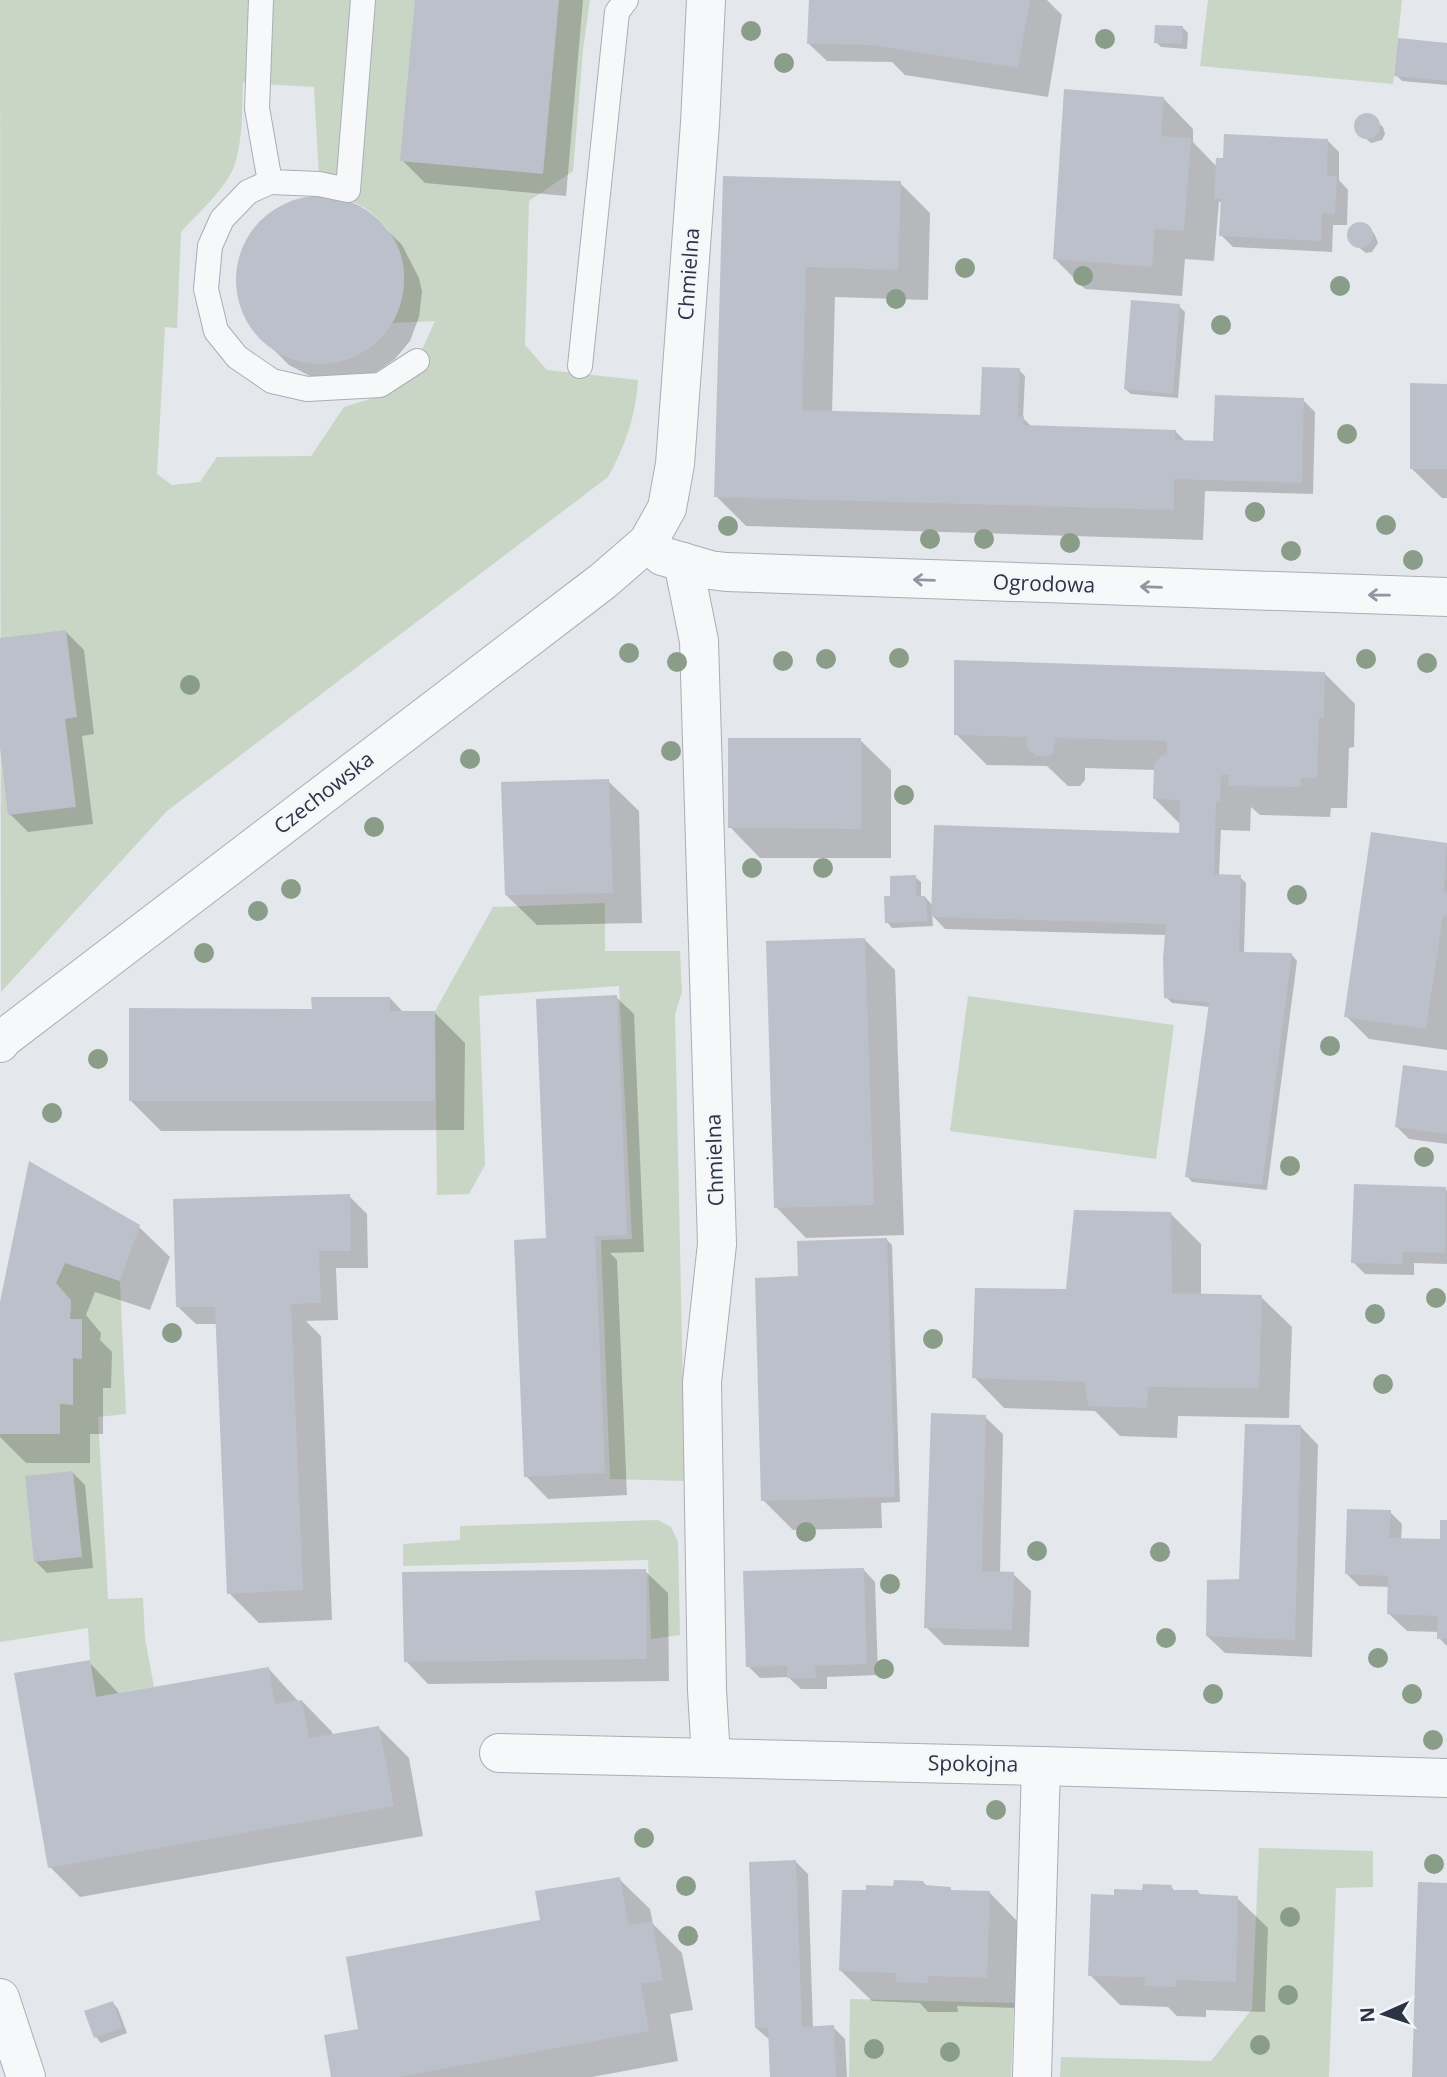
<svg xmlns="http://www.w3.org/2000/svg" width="1447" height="2077" font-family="'Open Sans',sans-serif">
<rect width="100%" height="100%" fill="#e4e7ec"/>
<g fill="#c9d6c5" fill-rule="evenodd">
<path d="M 0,0 L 590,0 L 583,50 L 573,171 L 529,201 L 525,345 L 547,370 L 638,380 C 636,415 625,447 608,477 L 167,811 L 1,992 ZM 243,83 L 314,87 L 320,195 C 329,197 338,197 347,200 C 378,209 405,243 404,275 C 404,293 399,307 392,323 L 435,321 L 417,361 L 393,392 L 344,407 L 311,456 L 217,457 L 200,482 L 172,485 L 157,474 L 165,327 L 177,328 L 181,232 C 198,213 227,188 235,164 C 243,138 242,109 243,83 Z"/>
<path d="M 1208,0 L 1402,0 L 1393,84 L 1200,66 Z"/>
<path d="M 605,903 L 605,951 L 680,951 L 682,992 L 675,1014 L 685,1481 L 610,1479 L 601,1240 L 632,1239 L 619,986 L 479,996 L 485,1165 L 469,1194 L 437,1195 L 435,1011 L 493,907 Z"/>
<path d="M 968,996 L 1174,1025 L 1156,1159 L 950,1131 Z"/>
<path d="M 65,1263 L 120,1281 L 126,1414 L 98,1417 L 108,1599 L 143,1598 L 145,1638 L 154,1687 L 96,1697 L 90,1660 L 88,1628 L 0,1642 L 0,1434 L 60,1434 L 60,1404 L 73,1404 L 73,1358 L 82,1358 L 82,1320 L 70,1319 L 71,1300 L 56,1283 Z"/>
<path d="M 658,1520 L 671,1527 L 678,1542 L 680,1635 L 651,1639 L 648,1560 L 403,1566 L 403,1544 L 460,1540 L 460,1526 Z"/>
<path d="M 1259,1848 L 1373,1851 L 1373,1887 L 1336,1888 L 1329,2077 L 1060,2077 L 1061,2057 L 1211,2061 L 1252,2009 Z"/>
<path d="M 850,1999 L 1014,2003 L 1011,2077 L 849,2077 Z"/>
</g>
<g fill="#0003">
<path d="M 417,0 L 583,0 L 566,196 L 425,183 L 402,160 Z"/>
<path d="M 811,0 L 1047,0 L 1062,15 L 1048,97 L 905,75 L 892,62 L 827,61 L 809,44 Z"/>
<path d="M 1182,27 L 1188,33 L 1187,49 L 1161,47 L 1156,42 Z"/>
<path d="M 1447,45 L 1447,85 L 1402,81 L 1396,75 Z"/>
<path d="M 1163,98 L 1193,129 L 1193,142 L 1217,167 L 1327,140 L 1339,152 L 1339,180 L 1348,190 L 1347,225 L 1333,225 L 1332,252 L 1233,247 L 1221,235 L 1223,205 L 1219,201 L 1214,261 L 1185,259 L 1182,296 L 1085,289 L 1055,259 Z"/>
<path d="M 1363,116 L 1371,116 L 1383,127 L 1385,134 L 1382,140 L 1371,143 L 1356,131 L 1356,124 Z"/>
<path d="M 725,178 L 900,183 L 930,213 L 928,300 L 835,297 L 832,413 L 982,417 L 1019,370 L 1025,376 L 1023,418 L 1032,427 L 1175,431 L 1186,442 L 1215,443 L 1303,400 L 1315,412 L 1313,494 L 1205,491 L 1203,540 L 746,526 L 716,496 Z"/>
<path d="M 320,197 L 349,202 L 372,215 L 402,245 L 419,278 L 422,292 L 419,317 L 410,341 L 395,359 L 376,372 L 355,380 L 332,381 L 310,376 L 289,365 L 254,330 L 243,310 L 238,288 L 238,265 L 246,243 L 258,224 L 276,209 L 297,200 Z"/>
<path d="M 1360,224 L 1374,233 L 1378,243 L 1372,252 L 1366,253 L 1350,240 L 1349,233 L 1353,227 Z"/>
<path d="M 1179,306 L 1185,312 L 1178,398 L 1131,394 L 1125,389 Z"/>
<path d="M 1447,386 L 1447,498 L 1442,498 L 1411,468 Z"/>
<path d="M 66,632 L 84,650 L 94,734 L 82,736 L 93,824 L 28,832 L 10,814 L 0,741 L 0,640 Z"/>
<path d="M 1324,673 L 1355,704 L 1354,747 L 1349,748 L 1347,808 L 1331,808 L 1330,817 L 1260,815 L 1251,807 L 1250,831 L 1221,830 L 1219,876 L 1240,877 L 1246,883 L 1244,954 L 1292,955 L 1297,961 L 1267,1190 L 1192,1182 L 1187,1176 L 1210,1007 L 1172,1003 L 1166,997 L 1166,935 L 945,929 L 932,915 L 933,926 L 892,928 L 887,922 L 892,898 L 915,877 L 921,882 L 921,897 L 925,897 L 933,906 L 1181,835 L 1181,825 L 1155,799 L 1155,770 L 1085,768 L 1085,780 L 1080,786 L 1068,786 L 1047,766 L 987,765 L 956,734 Z"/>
<path d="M 860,740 L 891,770 L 891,858 L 760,858 L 730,827 Z"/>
<path d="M 608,781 L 639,811 L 642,923 L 537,925 L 506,895 Z"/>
<path d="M 1372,834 L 1447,845 L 1447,1050 L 1369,1039 L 1346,1016 Z"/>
<path d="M 864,939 L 895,970 L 904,1235 L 806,1238 L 776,1207 Z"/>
<path d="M 616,997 L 634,1014 L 644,1252 L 610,1253 L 617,1260 L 627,1495 L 548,1499 L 526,1476 L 550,1240 Z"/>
<path d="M 390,998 L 404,1013 L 435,1013 L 465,1043 L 464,1130 L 161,1131 L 131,1101 L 314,1011 Z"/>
<path d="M 1447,1073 L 1447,1144 L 1409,1139 L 1397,1127 Z"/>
<path d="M 30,1164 L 139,1227 L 170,1257 L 150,1310 L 95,1292 L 86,1315 L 101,1333 L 100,1340 L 112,1352 L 111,1388 L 103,1388 L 103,1434 L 90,1434 L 90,1463 L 26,1463 L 0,1437 L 0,1311 Z"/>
<path d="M 1445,1188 L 1447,1191 L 1447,1264 L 1414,1263 L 1414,1275 L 1365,1274 L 1353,1262 Z"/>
<path d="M 349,1196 L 367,1214 L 368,1268 L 336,1268 L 338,1320 L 306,1321 L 321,1336 L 332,1620 L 259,1623 L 229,1593 L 218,1324 L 196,1324 L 178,1307 Z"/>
<path d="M 1170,1213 L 1201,1244 L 1201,1295 L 1261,1297 L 1292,1327 L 1289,1418 L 1178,1416 L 1177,1438 L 1120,1436 L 1095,1411 L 1004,1408 L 974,1377 L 1068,1291 Z"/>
<path d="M 887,1240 L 892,1245 L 900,1502 L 881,1503 L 882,1528 L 793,1530 L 763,1500 L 800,1278 Z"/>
<path d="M 985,1417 L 1003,1434 L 1000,1573 L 1013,1574 L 1031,1591 L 1029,1647 L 944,1645 L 926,1627 Z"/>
<path d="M 1301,1427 L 1318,1445 L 1312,1657 L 1225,1653 L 1207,1636 L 1241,1581 Z"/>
<path d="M 73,1473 L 85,1485 L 93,1568 L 47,1573 L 35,1561 Z"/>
<path d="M 1390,1512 L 1402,1524 L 1401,1540 L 1441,1541 L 1447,1522 L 1447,1646 L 1439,1638 L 1439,1632 L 1407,1631 L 1389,1614 L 1390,1587 L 1359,1586 L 1347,1574 Z"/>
<path d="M 864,1570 L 875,1582 L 878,1675 L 827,1677 L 827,1689 L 801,1689 L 788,1677 L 760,1678 L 748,1666 Z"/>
<path d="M 645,1571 L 668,1593 L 669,1681 L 428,1684 L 406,1661 Z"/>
<path d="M 89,1662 L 120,1695 L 268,1668 L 299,1702 L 302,1701 L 332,1732 L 333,1736 L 379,1728 L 409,1758 L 423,1836 L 80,1897 L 50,1867 Z"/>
<path d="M 796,1862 L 808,1874 L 813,2028 L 833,2027 L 845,2039 L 847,2077 L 772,2077 L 770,2040 L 756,2028 Z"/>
<path d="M 619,1879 L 650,1909 L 653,1924 L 682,1953 L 693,2010 L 670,2014 L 678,2061 L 592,2077 L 333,2077 L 360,2030 Z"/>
<path d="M 923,1882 L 928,1887 L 950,1888 L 953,1892 L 990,1893 L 1020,1924 L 1017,2008 L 957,2006 L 958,2012 L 928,2012 L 920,2003 L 872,2001 L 841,1971 L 868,1892 Z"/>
<path d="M 1171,1887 L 1176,1892 L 1198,1892 L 1202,1896 L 1237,1898 L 1268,1928 L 1265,2012 L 1206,2010 L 1206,2017 L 1177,2016 L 1168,2007 L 1120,2005 L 1090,1975 L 1116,1897 Z"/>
<path d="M 113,2003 L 118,2009 L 127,2033 L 101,2043 L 96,2037 Z"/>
</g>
<g fill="#bbc0ca">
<path d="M 415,0 L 559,0 L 543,174 L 400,161 Z"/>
<path d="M 809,0 L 1030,0 L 1018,68 L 872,45 L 807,44 Z"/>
<path d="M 1155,25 L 1183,26 L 1182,44 L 1154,43 Z"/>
<path d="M 1398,38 L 1447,43 L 1447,81 L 1394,76 Z"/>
<path d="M 1064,89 L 1164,97 L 1161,136 L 1191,138 L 1184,231 L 1155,229 L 1152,267 L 1053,259 Z"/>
<circle cx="1367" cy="126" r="13"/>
<path d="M 1224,134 L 1328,139 L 1327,176 L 1337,176 L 1335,214 L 1322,213 L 1321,241 L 1219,236 L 1221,199 L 1214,199 L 1216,158 L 1223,158 Z"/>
<path d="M 723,176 L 901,181 L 898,270 L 806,267 L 802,410 L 980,415 L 982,367 L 1020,368 L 1018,416 L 1024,416 L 1023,425 L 1176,430 L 1175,440 L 1213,441 L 1215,395 L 1304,398 L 1302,483 L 1174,479 L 1174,510 L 714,497 Z"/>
<circle cx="320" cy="280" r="84"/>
<circle cx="1360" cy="235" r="13"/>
<path d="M 1131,300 L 1180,304 L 1173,394 L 1124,389 Z"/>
<path d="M 1410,383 L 1447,384 L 1447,469 L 1410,469 Z"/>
<path d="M 66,630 L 77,717 L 65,719 L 76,807 L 8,815 L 0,748 L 0,638 Z"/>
<path d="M 954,660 L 1325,672 L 1324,717 L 1319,718 L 1317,778 L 1301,778 L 1300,787 L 1228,786 L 1229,775 L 1221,775 L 1220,801 L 1216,801 L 1214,874 L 1241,875 L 1239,952 L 1292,953 L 1262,1185 L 1185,1177 L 1209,1003 L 1164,998 L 1163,957 L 1166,924 L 931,917 L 934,825 L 1179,833 L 1180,800 L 1153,799 L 1154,763 L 1163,755 L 1167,755 L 1167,741 L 1056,738 L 1053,753 L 1049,756 L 1036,756 L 1027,748 L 1027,737 L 954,735 Z"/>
<path d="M 728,738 L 861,738 L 861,829 L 728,828 Z"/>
<path d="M 609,779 L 613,893 L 505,895 L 501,782 Z"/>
<path d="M 1371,832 L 1447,843 L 1444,891 L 1447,892 L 1447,916 L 1443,915 L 1426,1029 L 1344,1017 Z"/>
<path d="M 916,875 L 916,896 L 925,896 L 928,921 L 885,923 L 884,896 L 890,896 L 890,876 Z"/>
<path d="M 865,938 L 874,1205 L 774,1208 L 766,941 Z"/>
<path d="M 617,995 L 627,1235 L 595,1236 L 605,1473 L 524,1477 L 514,1240 L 546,1238 L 536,999 Z"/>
<path d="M 311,997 L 390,997 L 390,1011 L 435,1011 L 435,1101 L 129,1101 L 129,1008 L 312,1009 Z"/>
<path d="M 1403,1065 L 1447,1071 L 1447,1134 L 1395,1127 Z"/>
<path d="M 29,1161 L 140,1225 L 120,1281 L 65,1263 L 56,1283 L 71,1301 L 70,1319 L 82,1319 L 82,1359 L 73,1358 L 73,1405 L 60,1404 L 60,1434 L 0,1434 L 0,1302 Z"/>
<path d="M 1354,1184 L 1446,1187 L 1445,1253 L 1403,1252 L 1402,1264 L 1351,1263 Z"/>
<path d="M 350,1194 L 351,1251 L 319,1251 L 321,1303 L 291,1304 L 303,1590 L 227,1594 L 215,1307 L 176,1307 L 173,1199 Z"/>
<path d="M 1074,1210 L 1171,1212 L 1172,1293 L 1262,1295 L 1259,1388 L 1148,1387 L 1147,1408 L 1088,1406 L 1085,1382 L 972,1378 L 975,1288 L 1066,1289 Z"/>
<path d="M 887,1238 L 895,1497 L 761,1501 L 755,1278 L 798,1276 L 797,1241 Z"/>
<path d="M 931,1413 L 986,1415 L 982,1571 L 1014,1572 L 1012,1630 L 924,1628 Z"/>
<path d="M 1245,1424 L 1301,1425 L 1295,1640 L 1206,1636 L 1207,1580 L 1239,1579 Z"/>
<path d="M 73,1471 L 82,1557 L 34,1562 L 25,1476 Z"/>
<path d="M 1347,1509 L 1391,1510 L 1389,1538 L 1440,1539 L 1440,1520 L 1447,1520 L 1447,1639 L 1437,1639 L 1437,1616 L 1387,1614 L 1388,1576 L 1345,1574 Z"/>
<path d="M 864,1568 L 867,1664 L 815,1666 L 816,1678 L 787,1678 L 787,1666 L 746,1667 L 743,1571 Z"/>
<path d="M 646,1569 L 647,1659 L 404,1662 L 402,1572 Z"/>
<path d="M 90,1660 L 96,1697 L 269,1667 L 275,1704 L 302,1700 L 309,1738 L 379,1726 L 394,1806 L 48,1868 L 14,1673 Z"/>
<path d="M 796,1860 L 802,2027 L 834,2025 L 836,2077 L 770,2077 L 768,2028 L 755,2028 L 749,1862 Z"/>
<path d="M 620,1877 L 629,1925 L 652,1921 L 663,1980 L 641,1984 L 649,2031 L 399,2077 L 331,2077 L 324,2035 L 358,2029 L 346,1957 L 540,1920 L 535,1891 Z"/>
<path d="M 894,1880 L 923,1881 L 924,1885 L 951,1887 L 950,1890 L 990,1891 L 987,1978 L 928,1976 L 928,1983 L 896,1982 L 896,1973 L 839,1971 L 842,1890 L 866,1890 L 866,1885 L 893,1886 Z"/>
<path d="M 1418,1882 L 1447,1883 L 1447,2077 L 1412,2077 Z"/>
<path d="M 1143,1884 L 1172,1885 L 1171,1890 L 1198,1890 L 1199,1894 L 1238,1896 L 1236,1982 L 1176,1980 L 1176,1987 L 1145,1986 L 1144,1977 L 1088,1976 L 1091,1894 L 1114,1895 L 1114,1889 L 1142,1890 Z"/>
<path d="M 113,2001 L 122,2028 L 94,2038 L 84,2011 Z"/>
</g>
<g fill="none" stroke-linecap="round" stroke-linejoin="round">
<defs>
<g id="lane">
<path d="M 261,0 L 257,108 L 270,182 L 319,184 L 348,190 L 363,0"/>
<path d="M 270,182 L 248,192 L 222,219 L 210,246 L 206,289 L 216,331 L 237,357 L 272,381 L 307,389 L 380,385 L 417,361"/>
<path d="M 580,366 L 617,12 L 626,0"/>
</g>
<g id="street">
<path d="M 662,556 L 710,570 L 726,572 L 1447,597"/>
<path d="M 683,562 L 699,641 L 717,1244 L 702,1382 L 707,1690 L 711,1758"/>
<path d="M 0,1043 L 4,1038 L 603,581 L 648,542 L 667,508 L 675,464 L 700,123 L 706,0"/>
<path d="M 499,1753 L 1041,1766 L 1447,1778"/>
<path d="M 0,1998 L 26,2077"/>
<path d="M 1032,2077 L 1041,1766"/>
</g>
</defs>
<use href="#lane" stroke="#a9aeb7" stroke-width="26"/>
<use href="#street" stroke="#a9aeb7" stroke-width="40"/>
<use href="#lane" stroke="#f7f8fa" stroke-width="24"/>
<use href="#street" stroke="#f7f8fa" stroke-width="38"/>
</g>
<g fill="#899d89">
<circle cx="751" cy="31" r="10"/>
<circle cx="1105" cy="39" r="10"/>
<circle cx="784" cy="63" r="10"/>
<circle cx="965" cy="268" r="10"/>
<circle cx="1083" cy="276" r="10"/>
<circle cx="1340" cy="286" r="10"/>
<circle cx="896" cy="299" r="10"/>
<circle cx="1221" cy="325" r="10"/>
<circle cx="1347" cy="434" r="10"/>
<circle cx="1255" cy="512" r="10"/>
<circle cx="1386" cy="525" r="10"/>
<circle cx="728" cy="526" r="10"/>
<circle cx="930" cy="539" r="10"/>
<circle cx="984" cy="539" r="10"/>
<circle cx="1070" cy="543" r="10"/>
<circle cx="1291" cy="551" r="10"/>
<circle cx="1413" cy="560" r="10"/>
<circle cx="629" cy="653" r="10"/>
<circle cx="899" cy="658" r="10"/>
<circle cx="826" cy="659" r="10"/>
<circle cx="1366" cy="659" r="10"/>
<circle cx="783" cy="661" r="10"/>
<circle cx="677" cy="662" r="10"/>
<circle cx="1427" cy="663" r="10"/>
<circle cx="190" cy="685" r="10"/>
<circle cx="671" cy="751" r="10"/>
<circle cx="470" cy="759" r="10"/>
<circle cx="904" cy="795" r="10"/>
<circle cx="374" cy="827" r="10"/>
<circle cx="752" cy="868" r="10"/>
<circle cx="823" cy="868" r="10"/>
<circle cx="291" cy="889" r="10"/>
<circle cx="1297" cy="895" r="10"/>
<circle cx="258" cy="911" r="10"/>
<circle cx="204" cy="953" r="10"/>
<circle cx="1330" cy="1046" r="10"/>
<circle cx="98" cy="1059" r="10"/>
<circle cx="52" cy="1113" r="10"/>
<circle cx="1424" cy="1157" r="10"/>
<circle cx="1290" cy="1166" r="10"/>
<circle cx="1436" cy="1298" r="10"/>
<circle cx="1375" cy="1314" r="10"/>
<circle cx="172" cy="1333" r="10"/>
<circle cx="933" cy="1339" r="10"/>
<circle cx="1383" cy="1384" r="10"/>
<circle cx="806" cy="1532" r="10"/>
<circle cx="1037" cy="1551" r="10"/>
<circle cx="1160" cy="1552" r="10"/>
<circle cx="890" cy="1584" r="10"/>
<circle cx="1166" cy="1638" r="10"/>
<circle cx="1378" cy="1658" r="10"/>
<circle cx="884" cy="1669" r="10"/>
<circle cx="1213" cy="1694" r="10"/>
<circle cx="1412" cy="1694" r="10"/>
<circle cx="1433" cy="1740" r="10"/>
<circle cx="996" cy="1810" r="10"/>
<circle cx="644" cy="1838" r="10"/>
<circle cx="1434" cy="1864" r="10"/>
<circle cx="686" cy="1886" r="10"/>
<circle cx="1290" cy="1917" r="10"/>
<circle cx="688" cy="1936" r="10"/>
<circle cx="1288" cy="1995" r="10"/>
<circle cx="1260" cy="2045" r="10"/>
<circle cx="874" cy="2049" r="10"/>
<circle cx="950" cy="2052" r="10"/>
</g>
<defs><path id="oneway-shaft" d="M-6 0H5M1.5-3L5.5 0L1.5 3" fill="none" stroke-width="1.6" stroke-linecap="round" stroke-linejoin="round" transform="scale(1.75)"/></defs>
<g stroke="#9196a0">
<use href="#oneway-shaft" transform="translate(924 580) rotate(-178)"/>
<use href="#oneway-shaft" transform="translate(1151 587) rotate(-178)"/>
<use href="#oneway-shaft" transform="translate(1379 595) rotate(-179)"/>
</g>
<g text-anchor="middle" stroke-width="5" stroke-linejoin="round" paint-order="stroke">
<g font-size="21" fill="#2b3445" stroke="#f4f6f9">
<text transform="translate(689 274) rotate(-86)" y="7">Chmielna</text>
<text transform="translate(1044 584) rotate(2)" y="7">Ogrodowa</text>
<text transform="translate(324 793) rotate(-38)" y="7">Czechowska</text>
<text transform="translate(715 1160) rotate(-92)" y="7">Chmielna</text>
<text transform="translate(973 1764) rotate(1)" y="7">Spokojna</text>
</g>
</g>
<g transform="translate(1384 2014) rotate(267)" stroke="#f4f6f9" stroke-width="5" paint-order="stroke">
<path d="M0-5L12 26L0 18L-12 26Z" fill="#2b3445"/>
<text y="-10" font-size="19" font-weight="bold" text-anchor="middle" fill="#2b3445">N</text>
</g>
</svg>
